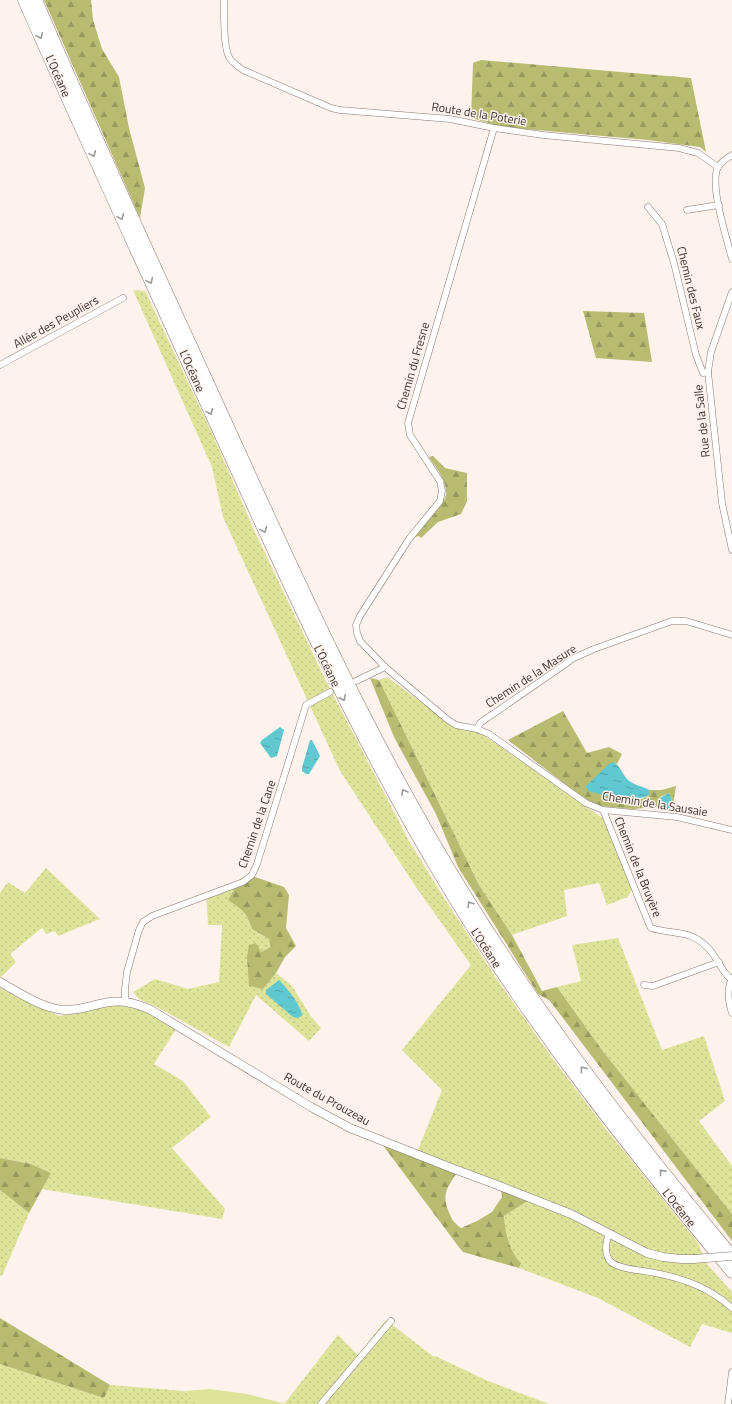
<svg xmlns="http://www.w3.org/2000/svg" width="732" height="1404" font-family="'Titillium Web',sans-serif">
<defs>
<pattern id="grass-dots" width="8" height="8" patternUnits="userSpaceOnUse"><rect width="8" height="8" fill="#dee39a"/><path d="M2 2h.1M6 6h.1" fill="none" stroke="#bfc385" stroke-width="1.8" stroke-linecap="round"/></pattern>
<pattern id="forest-firs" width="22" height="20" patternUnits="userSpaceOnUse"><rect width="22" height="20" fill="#b7bc71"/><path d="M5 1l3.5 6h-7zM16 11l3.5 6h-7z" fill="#969a5d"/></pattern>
<pattern id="water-ripples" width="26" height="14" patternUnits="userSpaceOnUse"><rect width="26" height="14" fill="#5fc8d1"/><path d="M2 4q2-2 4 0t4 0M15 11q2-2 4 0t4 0" fill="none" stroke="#50a3aa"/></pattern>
</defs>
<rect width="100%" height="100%" fill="#fdf2ec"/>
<g fill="url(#grass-dots)">
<path d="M 133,290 L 145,291 L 212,433 L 254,530 L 323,675 L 409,841 L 446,901 L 496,978 L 553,1059 L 606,1129 L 698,1243 L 707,1264 L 732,1292 L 732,1333 L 702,1324 L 690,1347 L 598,1298 L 519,1268 L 521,1263 C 509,1251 505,1232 504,1216 L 527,1202 C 491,1185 452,1173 415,1157 L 442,1090 L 402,1050 L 471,965 L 416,887 L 340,771 L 223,517 L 212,467 Z"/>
<path d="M 387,677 L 456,728 L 482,734 L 604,819 L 632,889 L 628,897 L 607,905 L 599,883 L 564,890 L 567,916 L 512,935 L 479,885 L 379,680 Z"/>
<path d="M 46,868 L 100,919 L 58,936 L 55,931 L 46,934 L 42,928 L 10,954 L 16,962 L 0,978 L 0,893 L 8,882 L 25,893 Z"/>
<path d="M 239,881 L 228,900 C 242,910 246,911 252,929 L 269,939 L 272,947 L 261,952 L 263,989 L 276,973 L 292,986 L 310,1015 L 321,1028 L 309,1041 L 256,995 L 229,1047 L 159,1008 L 139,999 L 133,992 L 155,979 L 188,989 L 219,982 L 222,925 L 208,925 L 206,893 Z"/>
<path d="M 618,938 L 662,1050 L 704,1036 L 725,1101 L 699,1121 L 732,1166 L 732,1214 L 602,1050 L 557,987 L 581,981 L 572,945 Z"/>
<path d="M 0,988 L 21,999 L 59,1016 L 84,1012 L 102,1006 L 123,1005 L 142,1009 L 176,1029 L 154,1064 L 183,1081 L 211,1117 L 172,1148 L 225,1209 L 222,1219 L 42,1189 L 51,1173 L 31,1164 L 0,1158 Z"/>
<path d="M 0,1190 L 29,1213 L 2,1276 L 0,1276 Z"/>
<path d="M 386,1320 L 434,1357 L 435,1356 L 486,1380 L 549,1404 L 284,1404 L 338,1335 L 358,1355 Z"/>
<path d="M 0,1364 L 104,1398 L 110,1385 L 184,1391 L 197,1404 L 0,1404 Z"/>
</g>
<g fill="url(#forest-firs)">
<path d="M 44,0 L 91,0 L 93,20 L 102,49 L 119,77 L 129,128 L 145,188 L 140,218 Z"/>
<path d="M 481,60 L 691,78 L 706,152 L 700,147 L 648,140 L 503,127 L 471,118 L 473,63 Z"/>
<path d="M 583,311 L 644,313 L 652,362 L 596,358 Z"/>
<path d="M 433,456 L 445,468 L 467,473 L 467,501 L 461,514 L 438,522 L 421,538 L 419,536 L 415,537 C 421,528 446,503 446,494 C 447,480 436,468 429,457 Z"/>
<path d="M 370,678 L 379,680 L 479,885 L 512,935 L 542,991 L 557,987 L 602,1050 L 732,1214 L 732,1241 L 550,1001 L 538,994 L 458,867 L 436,814 L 394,737 Z"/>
<path d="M 563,711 L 587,753 L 609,747 L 622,754 L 617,764 L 614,762 L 609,797 L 642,799 L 649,795 L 649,790 L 662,790 L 676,786 L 673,804 L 669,793 L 660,797 L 657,807 L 633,809 L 599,806 L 583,798 L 508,740 Z"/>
<path d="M 255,877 L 284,887 L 289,895 L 286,928 L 296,946 L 285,957 L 276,973 L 263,989 L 249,986 L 247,957 L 249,945 L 256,943 L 261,952 L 271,947 L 269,939 L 252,929 C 246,911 242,910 228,900 L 239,881 Z"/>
<path d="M 382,1144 L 456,1174 C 447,1188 442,1194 448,1210 C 452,1220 453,1222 461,1228 L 477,1221 L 492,1212 L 502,1197 L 501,1190 L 528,1201 L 504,1216 C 505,1232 509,1251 521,1263 L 519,1268 L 463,1252 L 458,1246 Z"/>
<path d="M 0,1158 L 31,1164 L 51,1173 L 29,1213 L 0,1190 Z"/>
<path d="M 0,1318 L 110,1385 L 104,1398 L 0,1364 Z"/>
</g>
<path fill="#dee39a" d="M 210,1389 L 247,1394 L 286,1404 L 197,1404 L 184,1391 Z"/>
<g fill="url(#water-ripples)">
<path d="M 280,727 L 284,730 L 277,756 L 271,758 L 260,743 L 262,740 Z"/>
<path d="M 310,740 L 312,740 L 320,756 L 309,774 L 306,774 L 302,771 L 302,768 Z"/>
<path d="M 614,762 C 620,766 623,775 628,780 C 632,784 644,787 649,790 L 649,795 C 631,804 606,796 588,791 L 586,786 L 609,764 Z"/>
<path d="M 669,793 L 673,804 L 672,809 L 666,810 L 657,807 L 660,798 Z"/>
<path d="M 279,980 C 286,987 302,1006 302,1016 L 297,1018 L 293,1017 L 266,994 L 266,990 Z"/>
</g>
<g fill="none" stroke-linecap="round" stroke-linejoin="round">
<defs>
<g id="minor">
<path d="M 224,0 C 224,14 223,46 229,57 C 232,63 238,66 243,70 L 331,108 L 340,110 L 450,119 L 494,128 L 543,135 L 679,148 L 698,153 L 718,167"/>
<path d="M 494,128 L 408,423 L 410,435 L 440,481 L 442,491 L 440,501 L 409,539 L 360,616 L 356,625 L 357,633 L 360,641 L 385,667 L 448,720 L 456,725 L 477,729 L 480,723 L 574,658 L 594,649 L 672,621 L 686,621 L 732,635"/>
<path d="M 732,155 C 727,158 721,162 718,167 C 709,185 727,239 732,259"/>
<path d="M 648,207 L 662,224 L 674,263 L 696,355 L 703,373 L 708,372"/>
<path d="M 687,210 L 719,205"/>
<path d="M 732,292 L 711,352 L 708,372 L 722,503 L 732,550"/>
<path d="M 0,365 L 123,298"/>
<path d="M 356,681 L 385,667"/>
<path d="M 477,729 L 489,734 L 586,803 L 603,810 L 677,817 L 732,830"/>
<path d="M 603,810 L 649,924 L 651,928 C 674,935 691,929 709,949 C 718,959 721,971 731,979"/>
<path d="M 732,978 C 727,989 728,1001 732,1013"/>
<path d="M 644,985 L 653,986 L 719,962"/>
<path d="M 125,1001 L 125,989 L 127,972 L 139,930 L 143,922 L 152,916 L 243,882 L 252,875 L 257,864 L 306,705 L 330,692"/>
<path d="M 609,1233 C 606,1242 603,1254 611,1262 C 621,1270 643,1270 655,1273 C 683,1278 711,1289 732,1308"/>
<path d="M 321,1404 L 391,1321"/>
<path d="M 728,1404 L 732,1372"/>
</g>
<path id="tertiary" d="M 0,982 C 20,993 41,1008 64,1010 C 80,1011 94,1004 110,1002 C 125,1000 137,1004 151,1010 L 311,1107 L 350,1128 L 454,1169 L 492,1183 L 571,1214 L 647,1253 L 663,1257 L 681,1259 L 694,1259"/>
<g id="motorway">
<path d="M 24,0 C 87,144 153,286 218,429 C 290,587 361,746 452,894 C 534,1029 631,1151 732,1272"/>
<path d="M 36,0 C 96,140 160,278 223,416 C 297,579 370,742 465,895 C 544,1023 636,1141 732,1256"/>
</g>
</defs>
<use href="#minor" stroke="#887870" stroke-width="7"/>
<use href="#tertiary" stroke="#887870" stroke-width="9"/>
<use href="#motorway" stroke="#887870" stroke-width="13"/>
<use href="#minor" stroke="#fff" stroke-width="6"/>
<use href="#tertiary" stroke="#fff" stroke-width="8"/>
<use href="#motorway" stroke="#fff" stroke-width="12"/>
<defs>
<path id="tertiary-bridge" d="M 694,1259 L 732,1256"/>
</defs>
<use href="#tertiary-bridge" stroke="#887870" stroke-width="9" stroke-linecap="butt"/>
<use href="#tertiary-bridge" stroke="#fff" stroke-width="8"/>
</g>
<defs><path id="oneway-chevron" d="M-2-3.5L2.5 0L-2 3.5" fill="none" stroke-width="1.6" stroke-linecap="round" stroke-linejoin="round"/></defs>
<g stroke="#9e9a98">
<use href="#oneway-chevron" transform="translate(40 36) rotate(66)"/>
<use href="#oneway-chevron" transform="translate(93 154) rotate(66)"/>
<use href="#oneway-chevron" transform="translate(121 217) rotate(66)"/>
<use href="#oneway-chevron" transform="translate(150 281) rotate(66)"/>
<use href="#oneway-chevron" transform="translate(210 412) rotate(66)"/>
<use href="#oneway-chevron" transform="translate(264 530) rotate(66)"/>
<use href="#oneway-chevron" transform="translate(343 698) rotate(64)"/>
<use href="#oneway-chevron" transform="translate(404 792) rotate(-119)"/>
<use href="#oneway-chevron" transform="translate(470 904) rotate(-122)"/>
<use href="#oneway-chevron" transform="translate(583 1069) rotate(-126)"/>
<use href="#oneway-chevron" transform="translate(662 1172) rotate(-129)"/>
</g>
<g text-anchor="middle" stroke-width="3" stroke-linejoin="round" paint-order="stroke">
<g font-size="12" fill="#3c3431" stroke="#fdf2ec">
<text transform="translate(58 76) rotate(66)" y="4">L’Océane</text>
<text transform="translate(479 114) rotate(9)" y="4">Route de la Poterie</text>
<text transform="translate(691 288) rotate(76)" y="4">Chemin des Faux</text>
<text transform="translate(56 322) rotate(-29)" y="4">Allée des Peupliers</text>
<text transform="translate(413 366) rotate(-74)" y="4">Chemin du Fresne</text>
<text transform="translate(192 371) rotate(66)" y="4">L’Océane</text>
<text transform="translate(702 421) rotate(-96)" y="4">Rue de la Salle</text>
<text transform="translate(327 666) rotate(64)" y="4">L’Océane</text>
<text transform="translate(531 676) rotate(-33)" y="4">Chemin de la Masure</text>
<text transform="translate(655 804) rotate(9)" y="4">Chemin de la Sausaie</text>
<text transform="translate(257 824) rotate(-71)" y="4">Chemin de la Cane</text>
<text transform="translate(638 867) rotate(68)" y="4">Chemin de la Bruyère</text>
<text transform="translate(486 948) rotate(57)" y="4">L’Océane</text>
<text transform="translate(327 1099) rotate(29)" y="4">Route du Prouzeau</text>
<text transform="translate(679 1208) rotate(51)" y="4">L’Océane</text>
</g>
</g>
</svg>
